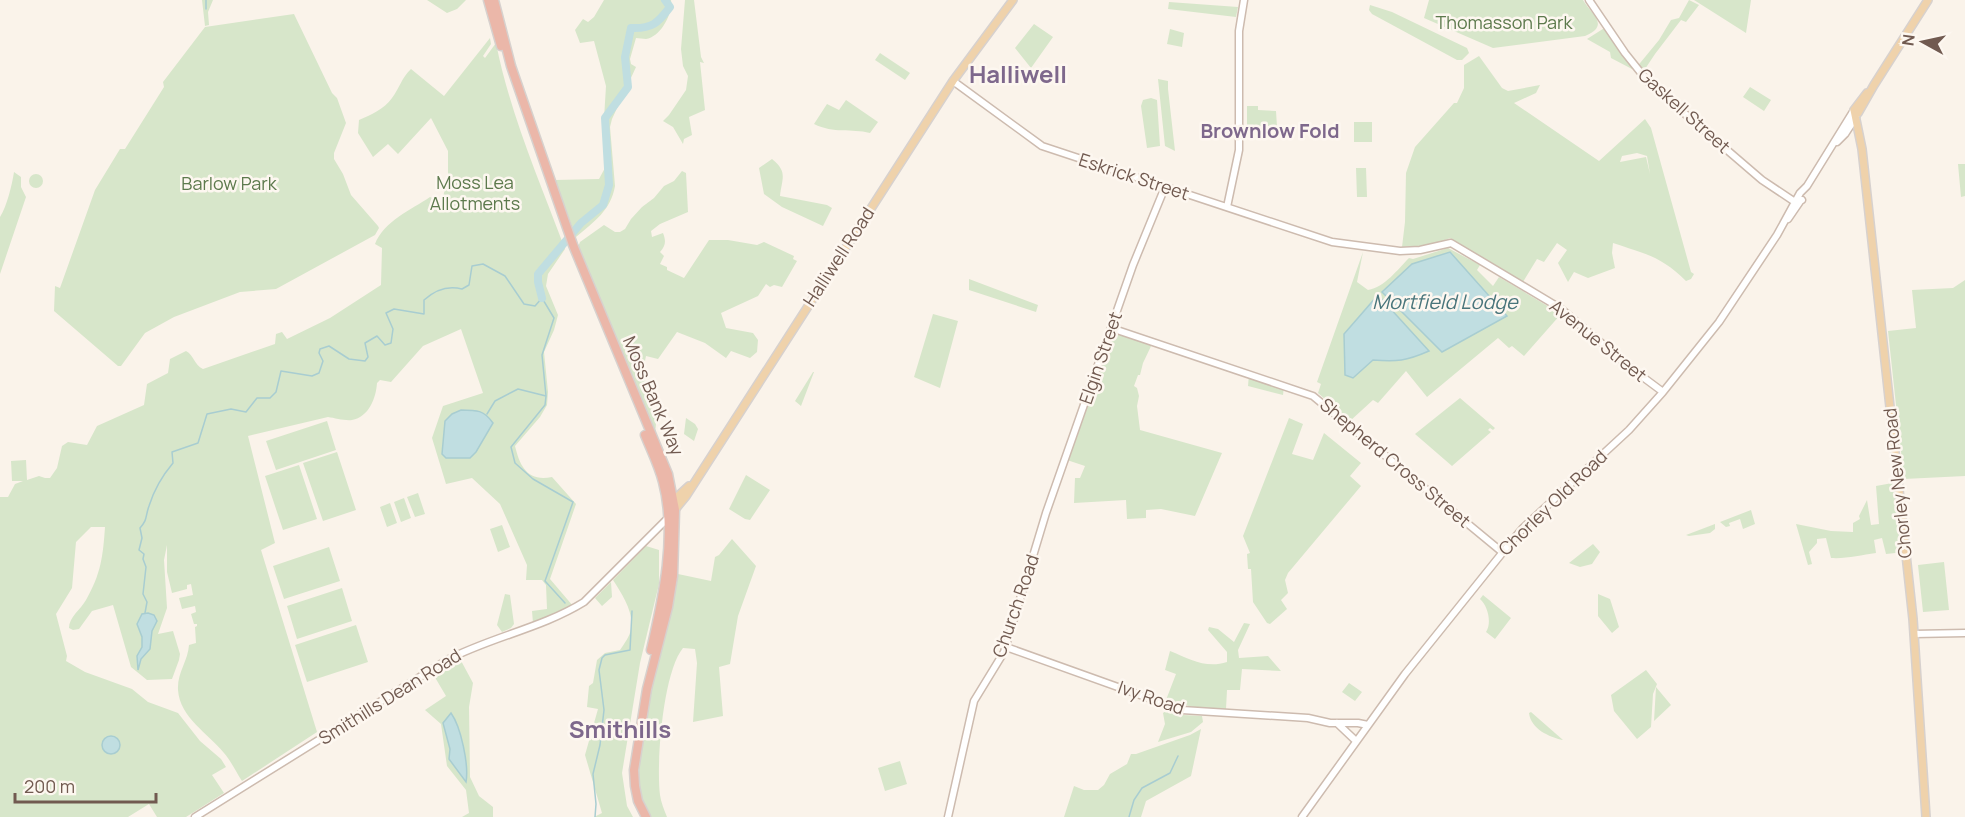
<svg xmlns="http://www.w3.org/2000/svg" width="1965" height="817" font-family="Manrope,sans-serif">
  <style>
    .green { fill: #d7e6ca; fill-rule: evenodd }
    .water { fill: #c0dee1; stroke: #a8cdd1; stroke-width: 1.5 }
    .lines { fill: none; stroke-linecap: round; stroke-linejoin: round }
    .stream { stroke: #a8cdd1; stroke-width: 1.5 }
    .river { stroke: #c0dee1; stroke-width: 8 }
    .secondary-casing { stroke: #cdbbaf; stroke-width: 9 }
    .primary-casing { stroke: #d7d1ce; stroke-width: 10 }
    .highway-casing { stroke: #d7d1ce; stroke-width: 11 }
    .secondary { stroke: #fff; stroke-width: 6 }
    .primary { stroke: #efd2ab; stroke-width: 7 }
    .highway { stroke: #ebb7a9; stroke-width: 8 }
    .labels { text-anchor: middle; stroke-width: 5; stroke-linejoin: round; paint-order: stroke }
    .park-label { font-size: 18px; fill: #5d7a4d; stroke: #fdf7f0 }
    .street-label { font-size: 18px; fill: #715a50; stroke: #fdf7f0 }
    .neighbourhood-label { font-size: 20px; font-weight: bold; fill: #7e688c; stroke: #fdf7f0 }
    .water-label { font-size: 20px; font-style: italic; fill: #49757b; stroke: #fdf7f0 }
    .district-label { font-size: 24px; font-weight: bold; fill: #7e688c; stroke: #fdf7f0 }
  </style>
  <rect width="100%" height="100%" fill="#faf3ea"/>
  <path class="green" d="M202 0H213L208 12 209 25 205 26Z
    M427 0H466L457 9 447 13Z
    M604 0H671C673 13 661 37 646 39 643 39 639 38 636 38L630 59 631 64 636 67 612 119 610 127 615 186C611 210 594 222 576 237L555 180 599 179 606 166 603 135 606 86 594 41 580 43 575 30 583 19 588 22 594 17Z
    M685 0H694L701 57 704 63 700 62 705 110 689 117 692 135 684 139 683 144 673 127 663 121 669 115 686 90 688 76 683 66 681 49Z
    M1429 0H1583C1591 14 1611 25 1585 36L1493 48 1424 18Z
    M1689 0 1699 5 1686 22 1681 20 1655 54 1641 75 1636 68 1659 40 1671 20 1679 18Z
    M1694 0H1751L1746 33Z
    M1169 2 1238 7 1236 17 1168 9Z
    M1370 5 1392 12 1467 48 1469 53 1462 60H1457L1372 14 1369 10Z
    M294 14 332 93 337 98 346 123 334 153V159L343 174 351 195 378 226 379 228 375 235 276 289 240 292 174 317 145 333 121 366H118L54 311 55 286 60 288 95 190 120 149H125L164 87 163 82 205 27Z
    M1034 24 1053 37 1031 68 1015 48Z
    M1606 27 1635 66 1632 69 1611 58 1610 52 1587 39Z
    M1170 29 1184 33 1182 47 1167 44Z
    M490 38 491 44 483 56 485 58 496 43C510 114 540 182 565 249L548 274 546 286 558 315 554 330 544 352 548 392 547 405 540 417 515 446C520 467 528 482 552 477L576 504 550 579 573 606 533 623 532 611 547 609 546 585 542 580H526L527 565 500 504 472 478 446 484 432 438 443 406 483 393 461 329 423 346 391 382 380 380 377 383C376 398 369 417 352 420 345 421 335 418 328 417L248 436 275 543 261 550 317 732 242 781C236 772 231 761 224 753 208 733 180 718 178 690 177 673 188 661 189 645L196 643 195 627 197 626V624H194L191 614 196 612 195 606 182 609 179 598 193 595 191 584 187 585V589L172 593 167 572V545L164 560 167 608 158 634 173 631 180 654 179 660 172 679 147 680 131 667 113 605 92 611 79 629 73 630 69 628C69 617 81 609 86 600 101 574 103 556 105 527H91L76 542 72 588 56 614 67 656 66 661 85 672 132 689 148 702 178 713 200 741 221 759 226 767 212 775 224 793 186 817H157L149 804 128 817H0V497H8L15 484 23 481H12L11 461 26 460 27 480 39 476 45 478H50L57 468 62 446 68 442 87 445 97 426 144 405 147 384 168 373 170 359 186 351C194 355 194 365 203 369L275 344 276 334 282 332 287 339 330 318 381 285 382 248 375 244C384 221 411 210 430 197L442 202 448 175V151L431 118 398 154 388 144 373 157 358 133 359 120C371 115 384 109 392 98 399 89 402 77 411 69L444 96Z
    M880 53 910 73 905 80 875 60Z
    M1479 56 1502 88 1508 91 1540 85 1536 93 1514 103 1599 161 1645 119 1651 128 1691 272 1694 274 1691 279 1686 281C1661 256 1645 254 1613 243L1612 253 1615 268 1588 278 1574 272 1568 282 1558 263 1567 250 1557 243 1544 262 1537 259 1523 282 1450 238 1433 245 1402 247 1405 222 1406 173 1415 147 1454 103H1457L1464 88V65ZM1637 153 1647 156 1650 174 1646 157 1620 162 1622 156Z
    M1158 79 1168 81V89L1175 151 1165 146Z
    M1750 87 1771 100 1764 111 1743 97Z
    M1151 98 1157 100 1160 146 1147 148 1141 106 1143 100Z
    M846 100 878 122 870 133C851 128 834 134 814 124L827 104 839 110Z
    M1247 106H1258V110L1276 111 1277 127H1247Z
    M1354 122H1372V142H1354Z
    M772 159C788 172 782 178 780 196L827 205 832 208 823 226 782 207 764 194 759 168Z
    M1958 164H1965V196L1961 197Z
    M1356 168H1366L1367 197H1357Z
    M682 171 686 173 688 212 660 224 651 231 652 237 663 233C666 241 666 245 660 252L664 256 660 264 667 267V270L684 278 709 240H728L757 245 764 242 794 256 793 259 797 261 782 287 774 285 770 287 766 284 758 296 721 313 726 328 753 333 758 340 757 352 750 358 731 351 726 358 705 343 677 332 658 359 646 356C643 368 644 388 648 400 654 418 658 412 655 433L578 247 580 242 604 225 615 232H620L625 229 631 219 642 207 654 198 664 186 674 181Z
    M14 172 21 177V187L26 197 0 274V217C7 206 12 185 14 172Z
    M29 181a7 7 0 1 1 14 0a7 7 0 1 1-14 0Z
    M1448 248 1480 265 1477 270 1493 286 1499 277 1561 314 1524 356 1512 346 1509 348 1498 338 1427 397 1406 371 1378 403 1373 400 1350 421 1318 393 1321 384 1317 382 1363 252 1357 282 1368 290C1385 287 1397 270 1409 258L1413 259Z
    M969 279 1038 305 1036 312 969 290Z
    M1965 280V476L1904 479 1888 331 1916 328 1912 290 1953 288Z
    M933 314 958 321 940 388 914 377Z
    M1111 328 1153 342 1143 363 1140 375H1138L1134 386 1137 388 1139 396 1137 406 1140 430 1222 453 1195 516 1161 509 1146 510V518L1127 519 1126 500 1074 503 1075 478H1080L1085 466 1067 460Z
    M813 372H814L801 406 795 401Z
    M1249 374 1284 386 1283 395 1248 386Z
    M1460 398 1495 428 1493 430 1490 428 1488 430 1491 432 1452 466 1415 434Z
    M686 418 695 424 698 429 694 441 684 434Z
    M1289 418 1303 424 1292 454 1313 460 1324 433 1361 463 1350 476 1361 486 1288 573 1285 580 1288 593 1281 600 1287 609 1270 624 1267 623 1253 602 1251 569H1248L1247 554 1250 553 1243 536Z
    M327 421 336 450 276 470 266 441Z
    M337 452 356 510 323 521 303 463Z
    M299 465 317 519 283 530 265 476Z
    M746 475 770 490 750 520 745 519 729 509Z
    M1898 482 1905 552 1886 554 1882 538 1874 540 1876 553C1861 555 1846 559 1831 558L1826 538 1817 539V543L1809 552 1812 564 1808 565 1796 524 1831 531 1853 532V523L1860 519 1859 516 1867 500 1871 525 1879 524 1876 486Z
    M418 493 425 514 415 517 407 497Z
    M404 498 411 518 401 522 394 502Z
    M390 503 397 523 387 527 380 507Z
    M1751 510 1755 524 1743 529 1740 519 1729 523 1730 526 1726 527 1720 522Z
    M1715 524V529L1710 533 1689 536 1686 535Z
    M502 525 510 547 498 552 490 529Z
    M732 539 756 566 738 616 730 664 719 667 723 716 693 722 697 663 695 649 683 648C663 672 656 763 660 795 661 802 664 810 667 817H649L641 799 638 771 651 683 669 621 678 574 711 581 715 557 719 555Z
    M1593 544 1600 552 1592 564 1580 567 1569 563Z
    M646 546 659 550V584L640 663 622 773 627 806 633 817H594L602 813 585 755 598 709 587 707 589 686 593 683 597 660 605 653 620 650C624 644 630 636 631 629 634 612 622 594 613 580Z
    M329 547 340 581 284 599 273 566Z
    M1944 562 1949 610 1923 612 1918 565Z
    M611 582 612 597 602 606 595 598Z
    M342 588 352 621 297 639 287 606Z
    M505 594 510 595 514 624 511 628 502 632 497 625Z
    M1598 594 1610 599 1619 627 1612 633 1598 616Z
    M1483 595 1511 618 1495 639 1486 632C1492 623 1488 606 1480 599Z
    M1244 623 1250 624 1238 650 1239 658 1268 656 1281 671 1242 669 1240 690H1227L1226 709 1193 707 1166 700 1176 674 1165 670 1170 651C1190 659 1206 669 1227 662V652L1208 630 1209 627 1218 629 1234 642Z
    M356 625 368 662 307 682 295 645Z
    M459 657 473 683 469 707 470 777 479 796 493 807V817H462L469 813 466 790 447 766 441 724 425 710 446 696 433 674ZM450 749 466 756V781L449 759Z
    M1646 670 1657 684 1653 694 1651 727 1637 739 1614 711 1611 695Z
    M1349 683 1362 692 1355 701 1342 692Z
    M1656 687 1671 705 1654 721Z
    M1167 710 1183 715 1202 716 1203 722 1191 732 1158 742 1165 724 1163 713Z
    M1531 712 1563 740C1549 737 1531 729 1529 713Z
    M1201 729 1191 776 1146 801 1141 817H1064L1074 786 1084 790H1098L1104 785 1110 774 1127 764 1131 754H1136L1190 735Z
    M900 761 907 784 885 791 878 768Z"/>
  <path class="water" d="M1450 252 1507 316 1442 352 1382 292 1412 264Z
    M1378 295 1429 351C1406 361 1397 362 1373 360L1353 378 1345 375 1344 334Z
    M461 410C477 410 484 410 493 423L476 452 470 458H446L442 454 445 421 452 414Z
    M148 613 154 615 157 621 152 631 150 649 141 659 138 670 137 656 142 647V637L137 624 142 614Z
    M451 713C461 727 469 765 466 782L449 759 450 749 443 723Z
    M102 745a9 9 0 1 1 18 0a9 9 0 1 1-18 0Z"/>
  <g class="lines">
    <path class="stream" d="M206 0V9
      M487 414 495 401 518 389 546 396
      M145 613 147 602 143 594 146 567 143 559 144 554 139 550 142 538 140 528C148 519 145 517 149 506 154 490 162 476 173 463L172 452 198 443 207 414 231 409 246 412 257 398H270L276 392 281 371 312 376 319 373 323 361 319 353 320 349 329 346 349 359 365 361 368 357 365 343 377 336 385 345 391 343 393 329 386 313 394 309 424 314V300C435 290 447 285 462 289L469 285 472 266 483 264 505 276 524 304 535 306 542 298 554 318 542 355 546 396 545 405 511 447 515 463 533 479 573 502 545 581 565 603
      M595 817 596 804 593 774 600 745 604 710 599 670 602 658 605 655 630 650 632 611
      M1129 817 1134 800 1142 788 1170 773 1178 756"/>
    <path class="river" d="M542 298 538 282V274L581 223 603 205 609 185 605 118 628 87 625 57 631 28C652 29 658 23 670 7L665 0"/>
    <defs>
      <path id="secondary" d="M1589 0 1625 53 1649 83 1762 180 1795 202 1802 200
        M953 81 1042 146 1332 242 1400 251 1420 250 1451 243 1560 308 1632 369 1663 392
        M1837 142 1845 134 1856 117
        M1227 207 1239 150V31L1244 0
        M1788 219 1801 200
        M1111 328 1313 396 1502 552
        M1914 634 1965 633
        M1006 647 1182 710 1308 718 1330 723H1358L1368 725
        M1337 723 1356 741
        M195 817 447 660C491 637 542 628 584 602L669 517
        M948 817 974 701 1004 652 1046 513 1133 265 1165 187
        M1302 817 1405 674 1511 542 1523 528 1629 430 1663 392 1719 322 1777 235 1800 193 1807 186 1854 110"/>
      <path id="primary" d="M1854 110 1862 149 1913 619 1926 817
        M1854 110 1867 93
        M1858 113 1874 85 1928 0
        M673 504 677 497 689 486
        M673 512 686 496 953 81 1013 0"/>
      <path id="highway" d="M488 0 501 46
        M494 0 511 66 573 245 668 474 675 510 673 576 668 607 647 689 634 770 635 786 638 801 646 817
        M645 435C651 450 659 466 663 482 677 535 663 598 651 650"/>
    </defs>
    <use href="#secondary" class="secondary-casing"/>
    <use href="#primary" class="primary-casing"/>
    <use href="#highway" class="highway-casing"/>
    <use href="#secondary" class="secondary"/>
    <use href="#primary" class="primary"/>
    <use href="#highway" class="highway"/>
  </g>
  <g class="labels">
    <g class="park-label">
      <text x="1504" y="29">Thomasson Park</text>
      <text x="475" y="189">Moss Lea<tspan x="475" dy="21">Allotments</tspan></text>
      <text x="229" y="190">Barlow Park</text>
    </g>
    <g class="street-label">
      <text transform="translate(1684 111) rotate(42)" y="6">Gaskell Street</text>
      <text transform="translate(1134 177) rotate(18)" y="6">Eskrick Street</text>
      <text transform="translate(839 257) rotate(-57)" y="6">Halliwell Road</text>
      <text transform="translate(1598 341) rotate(39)" y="6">Avenue Street</text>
      <text transform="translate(1101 358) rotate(-71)" y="6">Elgin Street</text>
      <text transform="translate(653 396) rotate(67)" y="6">Moss Bank Way</text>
      <text transform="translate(1395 463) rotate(40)" y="6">Shepherd Cross Street</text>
      <text transform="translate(1898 483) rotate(-96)" y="6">Chorley New Road</text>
      <text transform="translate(1553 503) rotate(-44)" y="6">Chorley Old Road</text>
      <text transform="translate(1016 606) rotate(-71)" y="6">Church Road</text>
      <text transform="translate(390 697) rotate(-32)" y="6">Smithills Dean Road</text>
      <text transform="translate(1151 698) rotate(19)" y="6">Ivy Road</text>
    </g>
    <g class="neighbourhood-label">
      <text x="1270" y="138">Brownlow Fold</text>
    </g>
    <g class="water-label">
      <text x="1445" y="309">Mortfield Lodge</text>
    </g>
    <g class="district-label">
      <text x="1018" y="83">Halliwell</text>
      <text x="620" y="738">Smithills</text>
    </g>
  </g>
  <g transform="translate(1923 42) rotate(278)" stroke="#fdf7f0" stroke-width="4.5" paint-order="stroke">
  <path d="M0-4.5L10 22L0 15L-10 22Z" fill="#715a50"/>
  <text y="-9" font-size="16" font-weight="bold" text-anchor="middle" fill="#715a50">N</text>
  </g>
  <path d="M15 793v9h141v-9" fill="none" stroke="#715a50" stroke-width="3"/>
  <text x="24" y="793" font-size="18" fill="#715a50" stroke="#fdf7f0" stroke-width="4.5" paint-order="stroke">200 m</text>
</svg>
